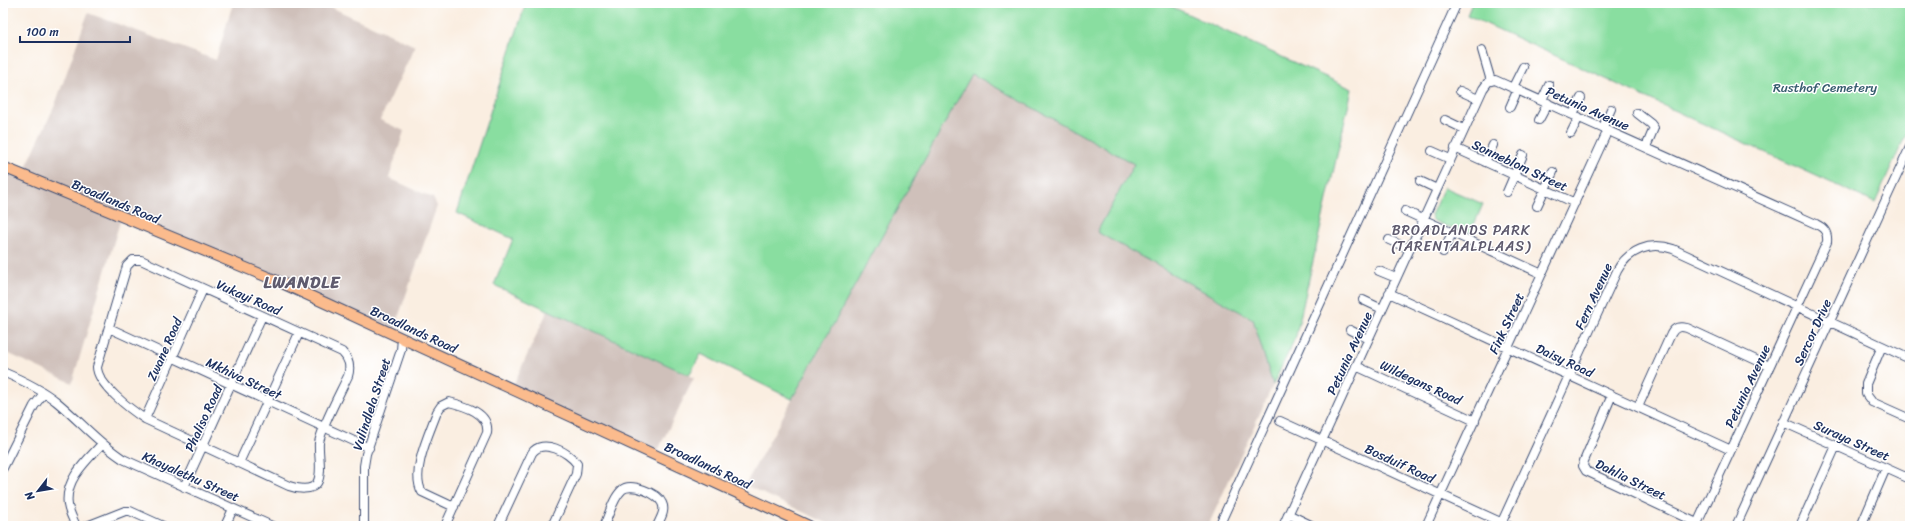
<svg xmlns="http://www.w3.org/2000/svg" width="1913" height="529" font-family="Sriracha,sans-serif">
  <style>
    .industrial { fill: #cfc0ba }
    .green { fill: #89dea0; stroke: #52867f }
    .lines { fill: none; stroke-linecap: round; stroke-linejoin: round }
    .minor-casing { stroke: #3c4c72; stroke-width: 10 }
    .major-casing { stroke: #3c4c72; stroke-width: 12 }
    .minor { stroke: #fff; stroke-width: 8 }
    .major { stroke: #fbbb8d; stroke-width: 10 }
    .labels { text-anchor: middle; stroke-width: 3; stroke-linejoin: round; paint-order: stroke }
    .park-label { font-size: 13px; fill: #365b6e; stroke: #fff }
    .street-label { font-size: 13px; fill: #1b2f5e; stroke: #fff }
    .neighbourhood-label { font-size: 14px; letter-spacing: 1px; fill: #5f5b6e; stroke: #fff }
    .district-label { font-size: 17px; font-weight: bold; letter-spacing: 1px; fill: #5f5b6e; stroke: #fff }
  </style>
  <rect width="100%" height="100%" fill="#fff"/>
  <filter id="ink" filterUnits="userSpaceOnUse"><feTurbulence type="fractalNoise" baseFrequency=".025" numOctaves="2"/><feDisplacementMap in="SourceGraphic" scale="8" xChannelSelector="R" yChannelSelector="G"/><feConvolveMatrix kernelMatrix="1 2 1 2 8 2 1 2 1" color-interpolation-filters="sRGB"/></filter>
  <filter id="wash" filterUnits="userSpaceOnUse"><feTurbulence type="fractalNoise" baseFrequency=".012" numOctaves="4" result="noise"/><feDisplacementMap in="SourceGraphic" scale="16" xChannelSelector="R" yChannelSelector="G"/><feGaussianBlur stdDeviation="0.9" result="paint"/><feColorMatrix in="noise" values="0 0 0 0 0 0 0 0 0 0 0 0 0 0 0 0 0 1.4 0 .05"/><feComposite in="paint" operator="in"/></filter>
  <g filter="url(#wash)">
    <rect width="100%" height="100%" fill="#faeee1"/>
    <path class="industrial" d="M233 3H322L415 46 380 120 404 131 389 178 433 198 437 206 392 335 121 218 72 383 3 351V168L22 176 55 105 88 13 216 60Z
      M972 74 1135 164 1097 232 1253 319 1273 385 1208 526H833L745 485Z
      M548 310 694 378 655 456 511 390Z"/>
    <path class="green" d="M526 3H1164L1352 89 1296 336 1273 385 1253 319 1097 232 1134 164 972 74 792 399 701 354 689 375 494 285 513 239 457 213Z
      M1472 3H1910V126L1875 203 1467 15Z
      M1444 187 1483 204 1469 236 1432 220 1431 215Z"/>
  </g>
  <g filter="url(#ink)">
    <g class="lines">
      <defs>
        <path id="minor" d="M1482 50 1491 81
          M1513 87 1523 67
          M1460 91 1478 99
          M1542 100 1549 85
          M1510 107 1518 89
          M1637 113 1651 124 1654 128 1646 147
          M1573 114 1581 98
          M1445 120 1464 129
          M1539 120 1548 103
          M1603 127 1611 109
          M1571 133 1579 117
          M1455 148 1575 203
          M1432 151 1450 159
          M1485 162 1493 145
          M1420 181 1437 189
          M1507 192 1523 155
          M1537 206 1553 172
          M1405 211 1542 274
          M1389 240 1410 249
          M1443 252 1452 233
          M133 260H141L342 352C349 359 351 366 348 376 341 391 321 428 319 443 318 454 323 473 317 483 312 491 297 489 289 486L145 419C131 410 97 384 97 367L127 266Z
          M1379 271 1396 278
          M1389 293 1731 450
          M1363 300 1382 309
          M109 328 369 448
          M1350 330 1368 339
          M1882 346 1866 384V394L1872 402 1910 419
          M1356 366 1475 421
          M3 372C22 380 41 389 57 402 80 421 98 443 123 459L272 526
          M1612 395 1584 461 1583 466 1586 471 1697 523
          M1638 407 1671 334C1675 327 1679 326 1687 328L1769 366
          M145 419 203 289
          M1280 421 1509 526
          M1783 422 1910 479
          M239 463 299 333
          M3 468 34 406 44 393
          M184 487 262 316
          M1288 514 1313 526
          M76 526C73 519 69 512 68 505 64 480 87 460 102 444
          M87 526 125 511H130L163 526
          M225 526 233 509
          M364 526V466L366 454 401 350 402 338
          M445 526 487 433C490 413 465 406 449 402L441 406 437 412C430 432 410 472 422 492L454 507
          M498 526 532 453C542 438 569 452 577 464L576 474 552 526
          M604 526C609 515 613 498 622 490 630 482 658 493 662 503 666 511 660 519 657 526
          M1219 526 1457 3
          M1283 526 1483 89 1488 82 1495 80 1816 224C1824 228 1828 232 1827 242L1696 526
          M1426 526 1608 130
          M1500 526 1617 271C1628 250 1650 241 1673 249L1910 359
          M1736 526 1910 147
          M1800 526 1836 446
          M1861 526 1886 468"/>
        <path id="major" d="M3 167 282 283 809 526"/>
      </defs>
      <use href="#minor" class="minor-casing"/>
      <use href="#major" class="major-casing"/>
      <use href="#minor" class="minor"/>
      <use href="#major" class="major"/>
    </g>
  </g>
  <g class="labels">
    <g class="park-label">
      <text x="1825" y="92">Rusthof Cemetery</text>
    </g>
    <g class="street-label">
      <text transform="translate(1588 108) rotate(24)" y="5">Petunia Avenue</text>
      <text transform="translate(1520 165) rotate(25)" y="5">Sonneblom Street</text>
      <text transform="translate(116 201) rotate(23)" y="5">Broadlands Road</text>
      <text transform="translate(1593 296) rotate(-65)" y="5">Fern Avenue</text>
      <text transform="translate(249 297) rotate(24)" y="5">Vukayi Road</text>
      <text transform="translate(1506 323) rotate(-65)" y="5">Fink Street</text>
      <text transform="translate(414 329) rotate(25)" y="5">Broadlands Road</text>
      <text transform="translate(1812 332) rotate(-65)" y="5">Sercor Drive</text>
      <text transform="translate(164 349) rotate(-66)" y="5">Zwane Road</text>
      <text transform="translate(1349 353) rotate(-65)" y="5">Petunia Avenue</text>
      <text transform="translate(1565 360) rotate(25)" y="5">Daisy Road</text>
      <text transform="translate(244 378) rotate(25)" y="5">Mkhiva Street</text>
      <text transform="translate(1421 382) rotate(25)" y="5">Wildegans Road</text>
      <text transform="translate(1747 386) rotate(-65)" y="5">Petunia Avenue</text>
      <text transform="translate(371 404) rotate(-72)" y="5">Vulindlela Street</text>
      <text transform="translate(203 418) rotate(-65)" y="5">Phaliso Road</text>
      <text transform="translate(1852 440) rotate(24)" y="5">Suraya Street</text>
      <text transform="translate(1400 463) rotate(25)" y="5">Bosduif Road</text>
      <text transform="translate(708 465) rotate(25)" y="5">Broadlands Road</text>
      <text transform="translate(191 476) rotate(24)" y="5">Khayalethu Street</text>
      <text transform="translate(1631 479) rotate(26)" y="5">Dahlia Street</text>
    </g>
    <g class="neighbourhood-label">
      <text x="1461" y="235">BROADLANDS PARK<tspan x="1461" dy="16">(TARENTAALPLAAS)</tspan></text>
    </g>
    <g class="district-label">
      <text x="302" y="288">LWANDLE</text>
    </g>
  </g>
  <rect width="1913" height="529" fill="none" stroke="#fff" stroke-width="16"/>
  <g transform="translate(38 491) rotate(239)" stroke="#ffffff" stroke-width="3" paint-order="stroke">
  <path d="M0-3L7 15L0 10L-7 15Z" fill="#1b2f5e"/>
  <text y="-6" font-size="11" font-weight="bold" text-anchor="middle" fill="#1b2f5e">N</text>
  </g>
  <path d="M20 36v6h110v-6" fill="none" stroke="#1b2f5e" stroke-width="2"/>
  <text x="26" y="36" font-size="12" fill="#1b2f5e" stroke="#ffffff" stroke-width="3" paint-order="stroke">100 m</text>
</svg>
